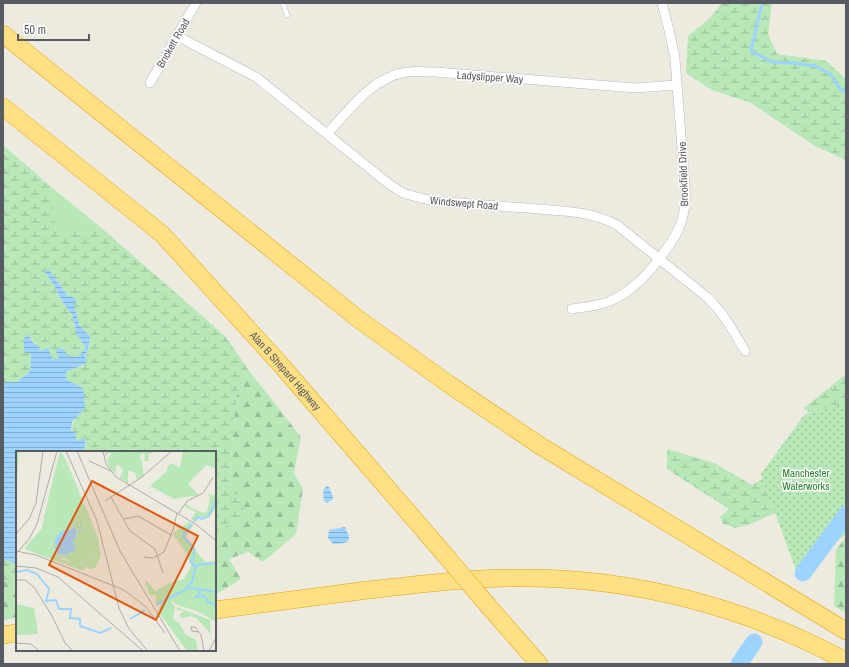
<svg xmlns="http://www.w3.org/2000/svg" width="849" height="667" font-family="'Archivo Narrow',sans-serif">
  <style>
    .green { fill: #b8e8b8 }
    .forest { fill: url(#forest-firs) }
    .wetland { fill: url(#wetland-marsh) }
    .park { fill: url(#park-dots) }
    .water { fill: url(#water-rules) }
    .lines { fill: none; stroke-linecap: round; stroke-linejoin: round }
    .stream { stroke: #9dd4ff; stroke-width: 3 }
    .river { stroke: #9dd4ff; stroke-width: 17 }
    .lane-casing { stroke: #b7bac0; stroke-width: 5.5 }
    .street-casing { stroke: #b7bac0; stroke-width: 10 }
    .highway-casing { stroke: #eca300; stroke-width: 18 }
    .lane { stroke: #fff; stroke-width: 4.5 }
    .street { stroke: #fff; stroke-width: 9 }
    .highway { stroke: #ffe084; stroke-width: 17 }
    .highway-bridge-casing { stroke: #eca300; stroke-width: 18; stroke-linecap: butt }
    .highway-bridge { stroke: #ffe084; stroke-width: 17 }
    .labels { text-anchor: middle; stroke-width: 3; stroke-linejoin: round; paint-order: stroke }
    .street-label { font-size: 11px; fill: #585c62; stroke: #fff }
    .park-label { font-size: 11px; fill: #2c8630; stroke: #fff }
    .inset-river { fill: none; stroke: #9dd4ff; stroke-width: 2 }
    .inset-road { fill: none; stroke: #adada9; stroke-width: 1 }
    .view { fill: #e15910; fill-opacity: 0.15; stroke: #e15910; stroke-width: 2 }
    .inset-edge { fill: none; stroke: #585c62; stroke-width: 2 }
  </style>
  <defs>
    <pattern id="forest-firs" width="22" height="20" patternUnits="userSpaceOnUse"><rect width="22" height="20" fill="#b8e8b8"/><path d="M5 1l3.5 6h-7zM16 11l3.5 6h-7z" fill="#98bf99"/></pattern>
    <pattern id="wetland-marsh" width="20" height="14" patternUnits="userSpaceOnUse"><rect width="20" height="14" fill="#b8e8b8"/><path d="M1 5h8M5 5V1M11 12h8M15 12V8" fill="none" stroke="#98bf99"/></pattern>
    <pattern id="park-dots" width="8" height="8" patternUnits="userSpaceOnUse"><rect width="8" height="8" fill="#b8e8b8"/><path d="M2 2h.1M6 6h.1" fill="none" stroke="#98bf99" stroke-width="1.8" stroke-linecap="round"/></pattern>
    <pattern id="water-rules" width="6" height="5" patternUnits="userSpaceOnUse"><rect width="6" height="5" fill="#9dd4ff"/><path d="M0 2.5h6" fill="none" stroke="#83afd2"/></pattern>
  </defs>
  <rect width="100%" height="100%" fill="#edeadf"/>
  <path class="green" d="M3 145 50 186 105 231H56L50 186 3 152Z"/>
  <path class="forest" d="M250 372 301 437 294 473 303 489 296 534 263 562 248 552 229 559 241 579 218 593 215 594V540L224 527 238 521 228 490 237 391Z
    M846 537V613L834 606 836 550Z
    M3 582H17V618L3 620Z"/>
  <path class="wetland" d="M722 3H772L768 34 777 54 826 61 846 79V160L815 146 751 103 712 90 686 73 688 36 711 17Z
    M3 152 50 186 56 231H105L225 336 250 372 237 391 228 489 247 500 238 521 224 527 215 540V452H84L86 438 75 442C68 424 73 421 85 408L75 385 67 380 66 372 73 368 83 366 88 349 90 336 79 325 74 303 68 296 57 280 45 271 55 287 63 303 72 316 77 335 86 348 78 358 67 355 56 349 60 358 53 360 40 352 29 335 31 354 30 372 16 382H3Z
    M846 374V474L814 495 751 524 736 528 723 524 720 517 729 509 667 469V449L714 463 752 485 807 453 841 439 804 408Z
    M3 559 17 564V582H3Z"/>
  <path class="park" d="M846 402V534L797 573 761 474 804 415Z"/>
  <path class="water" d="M44 270 50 271 68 296 75 298 77 302 74 303 79 325 90 336 88 349 85 356 87 362C81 367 73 368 66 372L67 380 83 388 85 408 72 422 71 431 76 433V441L86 438 84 452H17V564L3 559V382H16L30 372 31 354 24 352V339L28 334 34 344 39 346 40 351 48 348 53 360 59 358 55 349H63L67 355 77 357 86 348 77 335 72 315 63 303 55 287Z
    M327 486 329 487 333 497 332 500 327 503 324 501 323 492 324 489Z
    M345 527C353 543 349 543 333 544L328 538 329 530Z"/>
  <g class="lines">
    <path class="stream" d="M762 3 751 51 772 62 794 63 815 66 830 74 841 90 846 92"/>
    <path class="river" d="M803 573 846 515
      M739 664 754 642"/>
    <defs>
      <path id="lane" d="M283 3 287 15"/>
      <path id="street" d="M177 36 256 77 389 184 403 193 417 197 433 201C464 203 496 206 527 208 558 211 589 210 617 225L708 298C724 314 734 332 745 351
        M150 83 196 3
        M327 134C349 110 372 77 407 72 416 71 425 72 435 72L635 88 677 85
        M572 309C584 307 596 306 608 302 617 298 626 293 634 286 649 274 675 241 681 223 685 211 686 199 685 186L675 59 670 34 662 3"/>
      <g id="highway">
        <path d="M3 34 357 318 447 383 539 445 846 631"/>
        <path id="s1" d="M3 107 162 234 281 365 446 556"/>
        <path d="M478 594 539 664"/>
        <path d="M215 610C263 604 312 597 360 591 413 585 466 578 519 578 632 577 746 607 846 661"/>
        <path d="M3 635 17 633"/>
      </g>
    </defs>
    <use href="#lane" class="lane-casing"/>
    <use href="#street" class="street-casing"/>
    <use href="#highway" class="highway-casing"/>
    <use href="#lane" class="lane"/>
    <use href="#street" class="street"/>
    <use href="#highway" class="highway"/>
    <defs>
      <path id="highway-bridge" d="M446 556 478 594"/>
    </defs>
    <use href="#highway-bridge" class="highway-bridge-casing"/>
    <use href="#highway-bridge" class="highway-bridge"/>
  </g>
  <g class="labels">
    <g class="street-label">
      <text transform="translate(173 43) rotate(-60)" y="4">Brickett Road</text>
      <text transform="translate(490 77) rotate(4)" y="4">Ladyslipper Way</text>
      <text transform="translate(683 174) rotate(-92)" y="4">Brookfield Drive</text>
      <text transform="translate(464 203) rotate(5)" y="4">Windswept Road</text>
      <text dy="4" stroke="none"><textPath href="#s1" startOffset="388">Alan B Shepard Highway</textPath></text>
    </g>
    <g class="park-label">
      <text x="806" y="477">Manchester<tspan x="806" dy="13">Waterworks</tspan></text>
    </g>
  </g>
  <g transform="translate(16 451)">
    <rect width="200" height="200" fill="#edeadf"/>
    <path d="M44 0 49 7 74 66 68 63 70 57 43 5Z" fill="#b8e8b8"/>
    <path d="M0 0H3L0 48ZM90 0H141L132 3 133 10H128L129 3H125L124 8 126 10 128 25 121 29 119 22 112 19V32L104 27 107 19 103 14 100 15V23L93 16 91 10 95 3 94 1 89 5ZM167 0H200V18L190 14 172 33 183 44 158 48 134 35 150 21 154 12 164 16ZM190 41 197 45 200 41V57L192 67H183L179 71 175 68 180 61 169 56 170 52 174 56 187 62 191 61 194 46ZM31 53 39 72 37 79 40 80 32 98 48 109 65 113 74 109 73 107 83 93 85 105 79 117 73 118 69 115V119H65L8 98 26 77ZM167 145 177 148 197 162 200 164V171L183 161 159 153 156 149ZM154 149 159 156 157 168 163 172 169 183 180 189 182 200H171L142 160 145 153ZM161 156 194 169 195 183 180 167 174 165 166 167 163 164 168 160 161 159Z" fill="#b8e8b8"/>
    <path d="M43 5 70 57 68 63 74 66 82 87 83 93 73 106 75 109 62 114 32 100 40 80 36 79 39 72 31 53ZM57 74 59 79 64 80 60 81 61 85 57 89 59 98 47 104 42 103 39 99 41 95 39 89 46 81 55 79ZM172 71 177 74 170 87 189 111 200 110V164L177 148 134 144 129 132 131 130 139 140 153 139 151 133 168 128 172 121 175 115 172 105 157 83ZM0 153 18 157 22 183 0 184Z" fill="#b8e8b8" fill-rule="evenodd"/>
    <path d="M200 112V162L176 146 139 153 141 139 150 134 165 137 176 134 181 114 186 117 190 113Z" fill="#b8e8b8"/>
    <path d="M64 68 65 78 63 81H60V87L57 89 60 99 50 104 42 103 38 96 41 95 38 92 41 85 48 79H55L58 74 59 79 64 80Z" fill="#9dd4ff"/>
    <path class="inset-river" d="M178 70 182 66 186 68 193 65 200 50M176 73 167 85 178 97V106L175 110 178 116M0 121 11 119 21 123 33 138 30 150 40 149 43 158H55L54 167 64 168V175L84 182 95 177M172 137 182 138 184 141 180 146 188 145 192 151 200 154M182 138 200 141M140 154 169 139 176 131 180 114 200 112M114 168 129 159"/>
    <path class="inset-road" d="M50 0 81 70 103 157 113 178 132 200M61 0 104 100 164 200M87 0 90 13 100 26 181 74 200 90M73 10 95 20M95 46 114 80 139 98 147 122M89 50 126 26 156 0M162 63 171 50 187 42 197 26M108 68 122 65 155 84M0 83 13 68 20 52 27 0M0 100 20 104 108 139 130 156 149 182M0 103 13 88 21 73 41 0M128 106 137 107 148 101 157 79 161 62M0 115 20 117 42 126 127 200M0 129H9L18 136 36 165 49 192 57 200M182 181 176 180 175 176H179L185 184 188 200M0 192 15 193 23 200M193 200 200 187"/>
    <path class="view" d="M76 30 182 85 140 169 33 114Z"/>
    <rect width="200" height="200" class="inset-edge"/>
  </g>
  <rect width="849" height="667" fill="none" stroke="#585c62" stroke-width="8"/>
  <path d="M18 34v6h71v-6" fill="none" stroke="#585c62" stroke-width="2"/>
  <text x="24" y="34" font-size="12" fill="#585c62" stroke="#ffffff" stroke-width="3" paint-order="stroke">50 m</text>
</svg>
